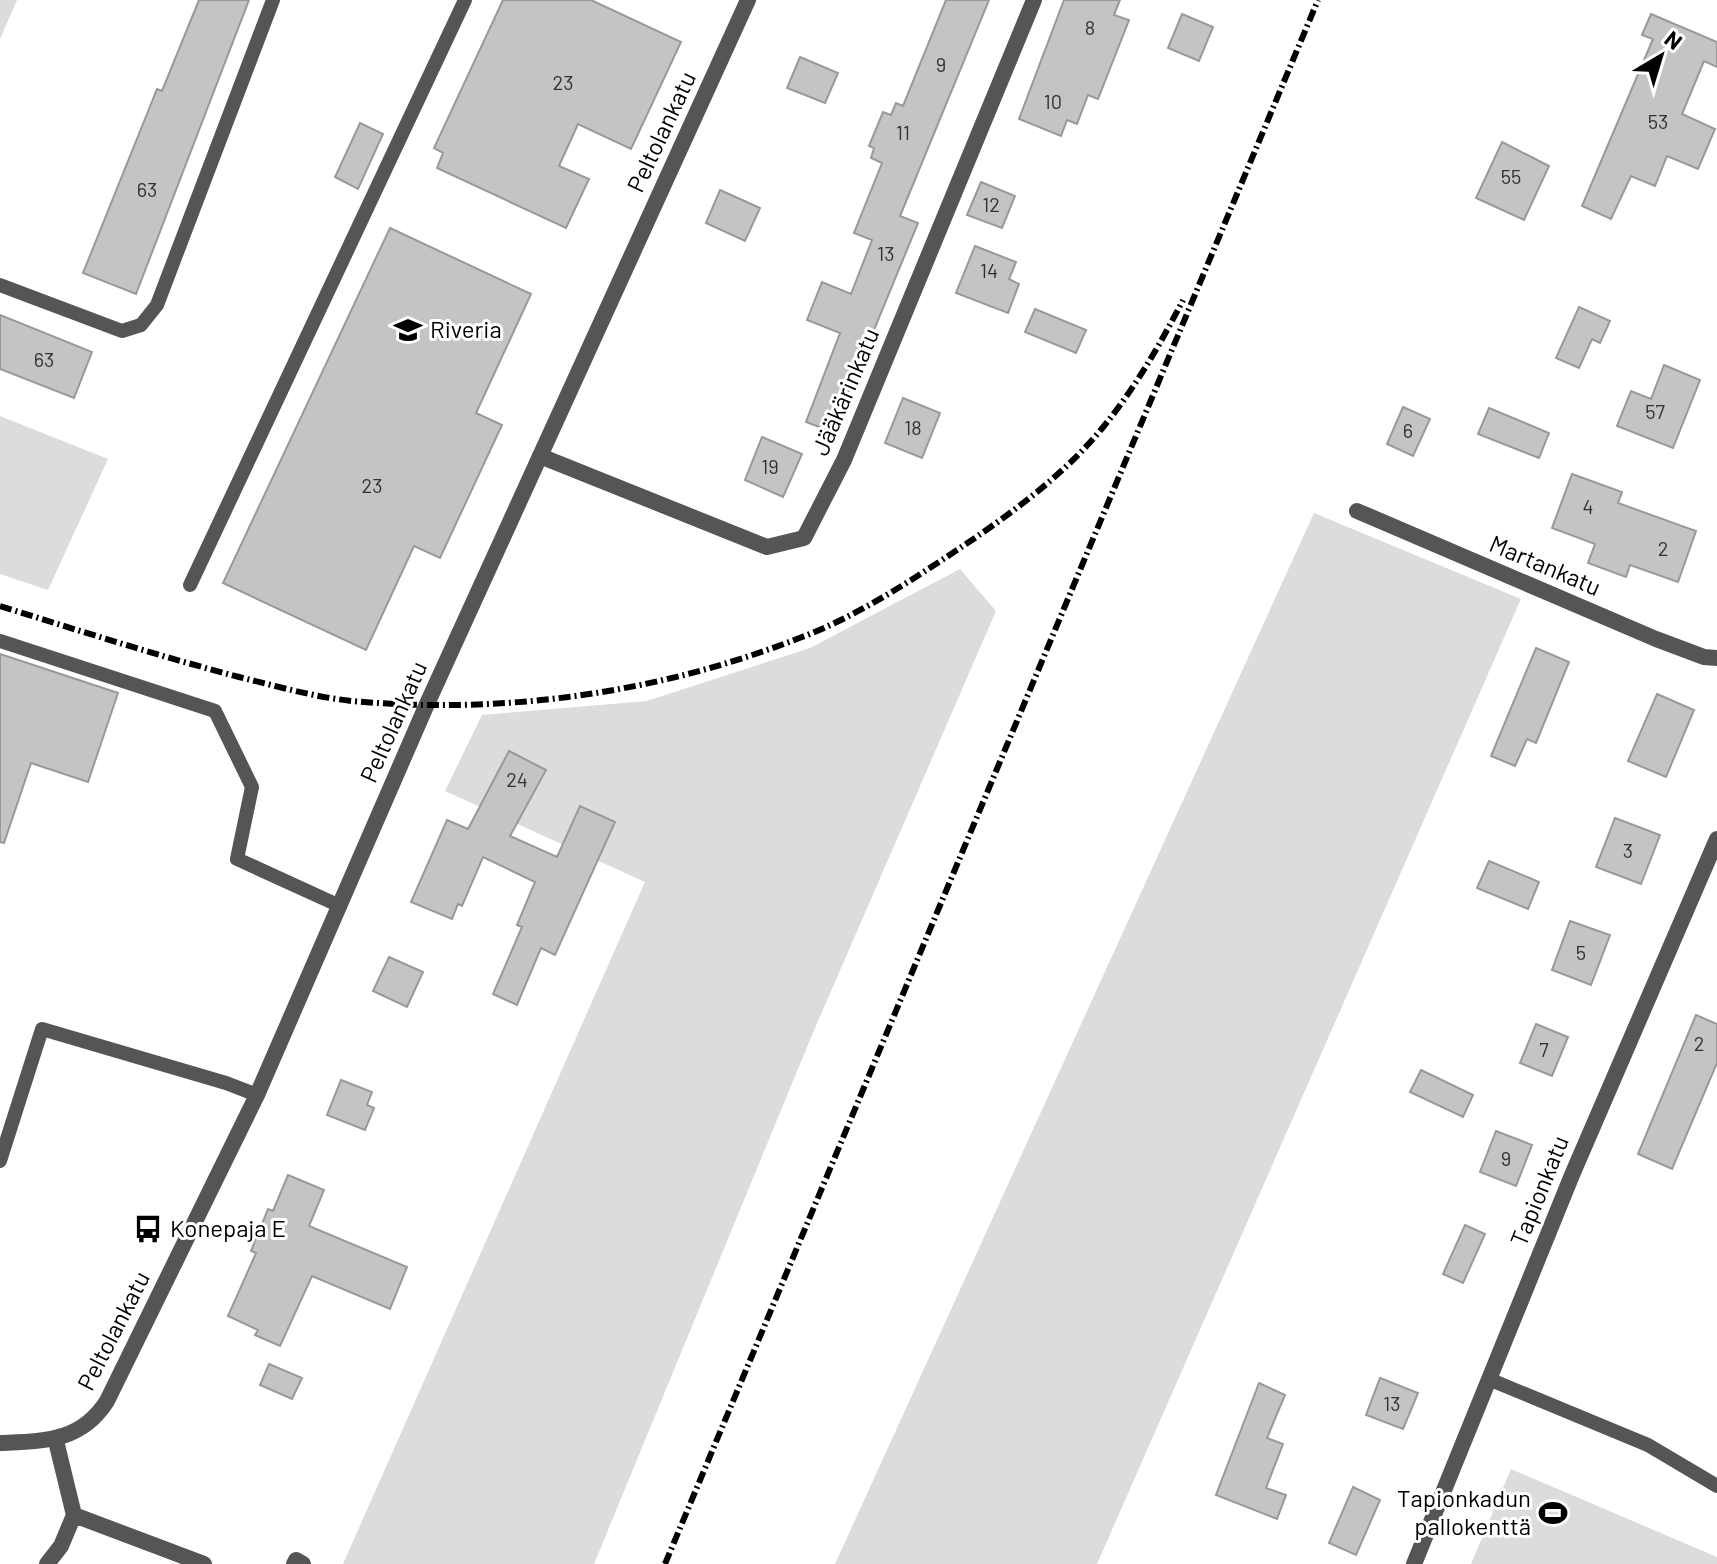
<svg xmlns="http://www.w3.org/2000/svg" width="1717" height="1564" font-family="Barlow,sans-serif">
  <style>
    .green { fill: #dcdcdc }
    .building { fill: #c4c4c4; stroke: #999; stroke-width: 2 }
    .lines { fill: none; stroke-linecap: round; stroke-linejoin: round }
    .service { stroke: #555; stroke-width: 14 }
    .minor { stroke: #555; stroke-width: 16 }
    .tertiary { stroke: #555; stroke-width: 16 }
    .rail { stroke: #000; stroke-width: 6; stroke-dasharray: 12 4 2 4; stroke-linecap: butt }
    .labels { text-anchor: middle; stroke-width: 6; stroke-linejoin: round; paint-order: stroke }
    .number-label { font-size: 20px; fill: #313131 }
    .street-label { font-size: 24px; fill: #000; stroke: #fff }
    .poi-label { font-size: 24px; fill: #000; stroke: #fff; text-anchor: start }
  </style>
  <rect width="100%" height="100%" fill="#fff"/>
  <path class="green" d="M0 0H17L0 39Z
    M0 416 108 459 48 590 0 574Z
    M1314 513 1521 599 1097 1564H835Z
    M960 569 996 611 812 1035 594 1564H343L645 882 445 791 482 715 647 701 810 648Z
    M1511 1469 1717 1557V1564H1471Z"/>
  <path class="building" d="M199 0H249L136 294 83 273 157 89 162 91Z
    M503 0H591L681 42 631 149 578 124 559 166 589 179 566 228 437 168 443 153 434 148Z
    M946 0H989L900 216 918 223 832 432 806 422 840 333 807 320 822 282 851 294 872 240 854 233 882 163 871 158 874 148 869 146 883 112 891 115 896 103 903 106Z
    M1064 0H1120L1114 15 1129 20 1098 99 1088 95 1077 124 1067 120 1061 136 1019 119Z
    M1182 14 1213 27 1199 61 1168 48Z
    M1651 14 1717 42V67L1704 61 1682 114 1715 129 1698 169 1667 156 1655 186 1631 176 1611 219 1582 206 1653 39 1642 35Z
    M800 57 838 73 825 103 787 88Z
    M360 123 383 134 358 189 335 177Z
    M1502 142 1549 166 1524 220 1476 198Z
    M981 182 1015 196 1002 228 967 215Z
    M720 190 760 208 745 241 706 223Z
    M390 228 531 294 476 413 502 425 440 558 414 546 366 650 223 583Z
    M975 246 1016 262 1009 279 1019 284 1008 313 956 293Z
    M1579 307 1610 321 1600 343 1592 339 1579 368 1556 358Z
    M1035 309 1086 330 1076 353 1025 332Z
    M0 315 92 352 74 398 0 369Z
    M1664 365 1700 380 1673 448 1617 426 1631 391 1651 399Z
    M903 398 940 413 922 458 885 443Z
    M1403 407 1430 419 1413 456 1387 444Z
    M1489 408 1549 433 1539 458 1478 434Z
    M762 437 802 454 783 497 745 480Z
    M1572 474 1622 492 1618 503 1696 531 1678 582 1630 565 1626 577 1588 563 1595 544 1552 528Z
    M1536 648 1569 662 1536 743 1527 739 1515 766 1491 756Z
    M0 654 118 693 88 782 31 763 4 843 0 842Z
    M1657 694 1694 710 1666 777 1628 761Z
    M509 751 546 770 510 836 557 857 580 806 615 822 555 955 541 948 517 1005 493 994 522 927 517 925 535 882 483 857 462 906 458 904 452 919 411 902 447 820 468 829Z
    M1615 818 1660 835 1641 884 1596 867Z
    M1489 861 1539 882 1528 909 1477 888Z
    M1570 921 1610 935 1591 985 1552 970Z
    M389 957 423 972 407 1007 373 991Z
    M1696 1015 1717 1024V1063L1672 1169 1638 1154Z
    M1536 1024 1568 1037 1552 1076 1520 1063Z
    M1421 1070 1473 1095 1463 1117 1410 1092Z
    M341 1080 372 1092 367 1105 374 1108 365 1130 327 1115Z
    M1496 1131 1532 1145 1516 1186 1480 1172Z
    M288 1175 324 1190 309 1226 407 1267 390 1309 312 1276 280 1346 255 1335 258 1330 228 1316 256 1253 251 1251 268 1209 273 1211Z
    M1465 1225 1485 1234 1463 1283 1443 1274Z
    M269 1364 302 1378 292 1399 260 1385Z
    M1380 1378 1418 1393 1403 1429 1366 1415Z
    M1259 1383 1285 1395 1267 1438 1283 1444 1266 1488 1286 1495 1277 1519 1216 1495Z
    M1353 1487 1380 1500 1356 1555 1329 1543Z"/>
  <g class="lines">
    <path class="service" d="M0 285 122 331 141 325 157 305 273 0
      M190 585 465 0
      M0 641 215 711 252 787 237 859 340 906
      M0 1161 42 1029 226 1083 257 1095
      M1491 1380 1648 1445 1717 1486"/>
    <path class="minor" d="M540 456 767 547 804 538 844 460 1034 0
      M1357 511 1656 639 1704 657 1717 658
      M56 1441 74 1515 204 1564
      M47 1564 61 1546 74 1515
      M294 1564 296 1560 303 1564"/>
    <path class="tertiary" d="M0 1443C44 1441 81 1442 107 1401L257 1095 427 704 748 0
      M1414 1564 1572 1175 1717 839"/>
    <path class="rail" d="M0 606C80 631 159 656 239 677 276 686 314 697 352 701 504 715 660 693 802 637 860 615 915 578 966 544 1015 511 1067 472 1104 426 1135 388 1161 343 1183 300
      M665 1564 1318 0"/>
  </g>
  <defs>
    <symbol id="school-bare" viewBox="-9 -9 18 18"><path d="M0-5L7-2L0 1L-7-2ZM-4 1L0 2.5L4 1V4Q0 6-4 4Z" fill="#000" stroke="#fff" stroke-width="2.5" paint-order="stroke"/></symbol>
    <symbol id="bus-bare" viewBox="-9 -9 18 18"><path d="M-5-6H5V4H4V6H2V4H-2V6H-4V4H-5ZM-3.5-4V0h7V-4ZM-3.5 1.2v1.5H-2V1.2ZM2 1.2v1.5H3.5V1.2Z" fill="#000" stroke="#fff" stroke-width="2.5" paint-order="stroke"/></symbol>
    <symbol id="stadium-bare" viewBox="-9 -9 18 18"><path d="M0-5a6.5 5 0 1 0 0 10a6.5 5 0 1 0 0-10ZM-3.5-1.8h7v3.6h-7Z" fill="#000" stroke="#fff" stroke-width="2.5" paint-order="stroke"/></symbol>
  </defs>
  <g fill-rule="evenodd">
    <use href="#school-bare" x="388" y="310" width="40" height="40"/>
    <use href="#bus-bare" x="128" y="1209" width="40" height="40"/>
    <use href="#stadium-bare" x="1533" y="1493" width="40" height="40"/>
  </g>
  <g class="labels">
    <g class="number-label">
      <text x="1090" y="35">8</text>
      <text x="941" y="72">9</text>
      <text x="563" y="90">23</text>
      <text x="1053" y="109">10</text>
      <text x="1658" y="129">53</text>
      <text x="903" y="140">11</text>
      <text x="1511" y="184">55</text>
      <text x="147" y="197">63</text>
      <text x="991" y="212">12</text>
      <text x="886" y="261">13</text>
      <text x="989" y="278">14</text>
      <text x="44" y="367">63</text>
      <text x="1655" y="419">57</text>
      <text x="913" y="435">18</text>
      <text x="1408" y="438">6</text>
      <text x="770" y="474">19</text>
      <text x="372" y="493">23</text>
      <text x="1588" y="514">4</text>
      <text x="1663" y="556">2</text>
      <text x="517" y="787">24</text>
      <text x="1628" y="858">3</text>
      <text x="1581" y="960">5</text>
      <text x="1699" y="1051">2</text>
      <text x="1544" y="1057">7</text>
      <text x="1506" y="1166">9</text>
      <text x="1392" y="1411">13</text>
    </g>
    <g class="street-label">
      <text transform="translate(662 132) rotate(-65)" y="8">Peltolankatu</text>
      <text transform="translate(846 392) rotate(-67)" y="8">Jääkärinkatu</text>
      <text transform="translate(1545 566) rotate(23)" y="8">Martankatu</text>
      <text transform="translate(394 722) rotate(-66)" y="8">Peltolankatu</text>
      <text transform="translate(1540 1191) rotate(-68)" y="8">Tapionkatu</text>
      <text transform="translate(114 1331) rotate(-63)" y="8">Peltolankatu</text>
    </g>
    <g class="poi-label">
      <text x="430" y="338">Riveria</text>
      <text x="170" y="1237">Konepaja E</text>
      <text x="1531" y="1507" text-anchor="end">Tapionkadun<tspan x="1531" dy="28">pallokenttä</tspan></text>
    </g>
  </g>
  <g transform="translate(1661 56) rotate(38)" stroke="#ffffff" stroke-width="6" paint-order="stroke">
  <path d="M0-6L14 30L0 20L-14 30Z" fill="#000000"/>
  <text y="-12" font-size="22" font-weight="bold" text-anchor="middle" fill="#000000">N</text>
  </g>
</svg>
